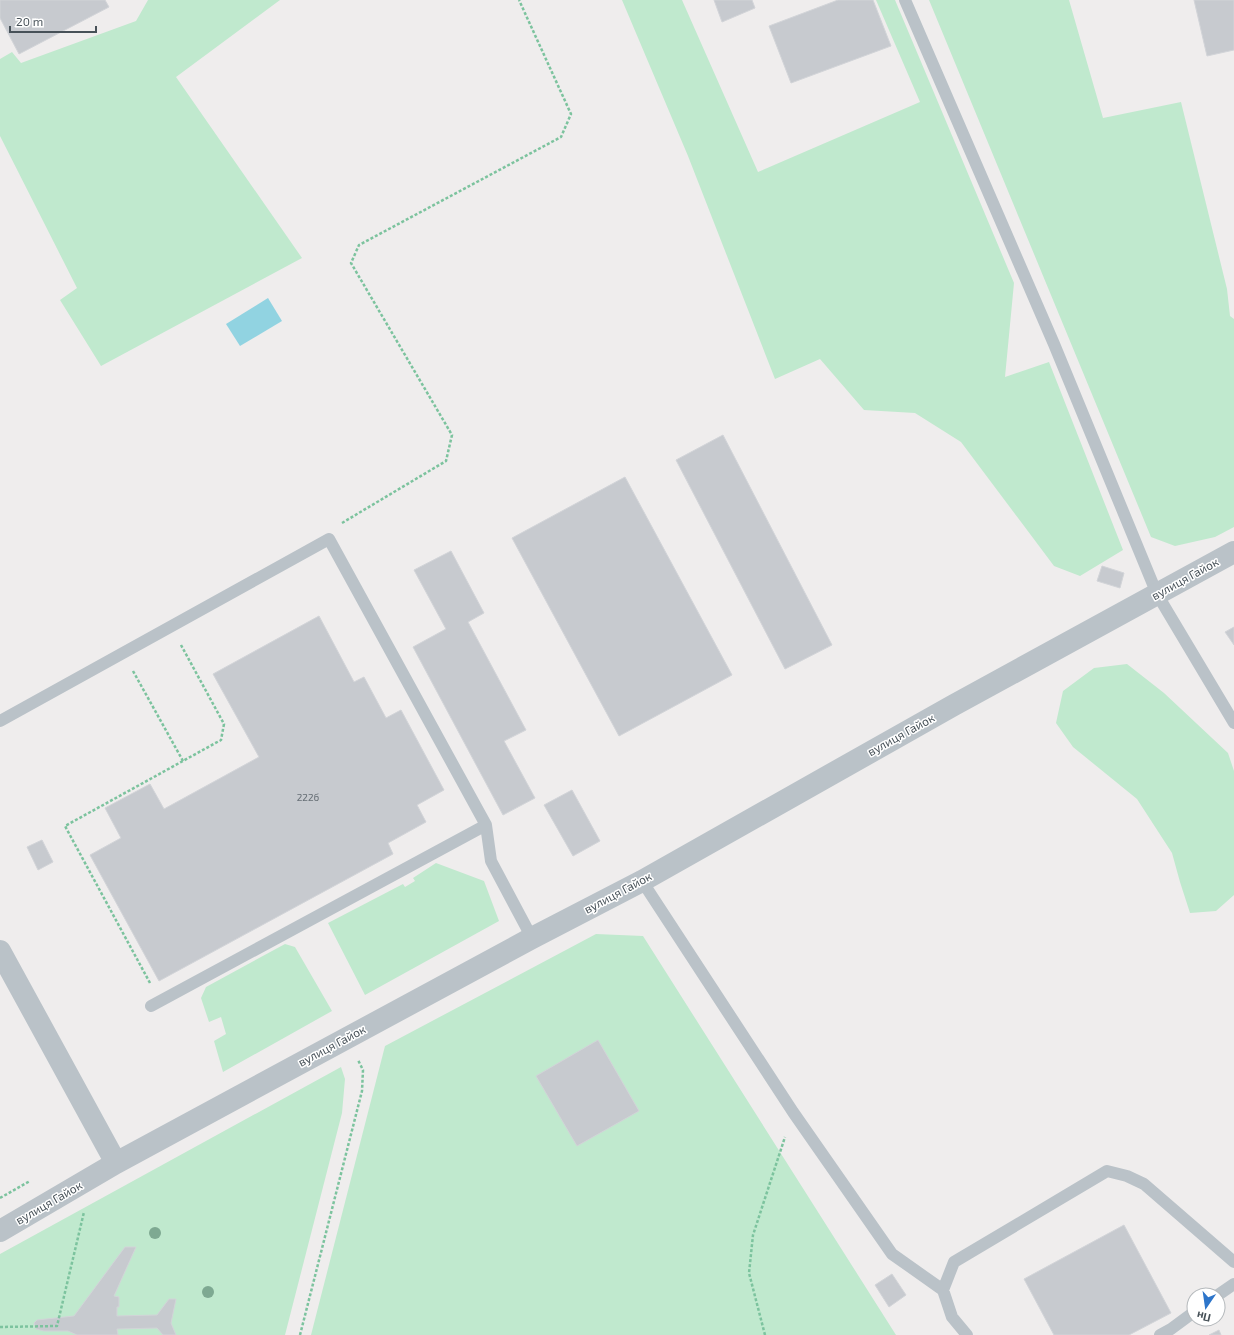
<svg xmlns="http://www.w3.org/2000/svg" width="1234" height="1335" font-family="'Exo 2',sans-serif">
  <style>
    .green { fill: #c0e9ce }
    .water { fill: #91d3e1 }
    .building { fill: #c7cacf; stroke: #d2d4d8 }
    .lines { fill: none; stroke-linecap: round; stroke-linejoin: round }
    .path { stroke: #7cc39e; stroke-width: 2.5; stroke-dasharray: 3 2; stroke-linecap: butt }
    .lane { stroke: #bac2c8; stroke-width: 12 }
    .street { stroke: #bac2c8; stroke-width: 22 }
    .tree { fill: #7ea992 }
    .labels { text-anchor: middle; stroke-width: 3; stroke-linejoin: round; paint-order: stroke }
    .number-label { font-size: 10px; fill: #676f76 }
    .street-label { font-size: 12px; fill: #475158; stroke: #fff }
  </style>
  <rect width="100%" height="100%" fill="#efeded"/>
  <path class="green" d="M148 0H280L176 77 302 258 101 366 60 300 77 288 0 136V59L12 52 21 63 136 21Z
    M622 0H682L758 172 920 102 876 0H895L1014 283 1005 377 1049 362 1123 550 1080 576 1054 566 961 442 915 413 864 410 820 359 775 379 688 156Z
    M929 0H1069L1103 118 1181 102 1227 289 1230 316 1234 319V527L1215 537 1175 546 1151 537Z
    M1127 664 1164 693 1228 753 1234 771V895L1216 911 1190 913 1180 882 1172 853 1137 799 1073 747 1056 723 1063 691 1094 668Z
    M436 863 484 881 499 921 365 995 328 923 403 884 405 887 415 881 413 878Z
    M596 934 643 936 896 1335H311L385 1046Z
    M285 944 295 947 332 1011 223 1072 214 1041 226 1034 221 1017 209 1022 201 998 206 987Z
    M341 1067 345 1079 342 1113 285 1335H0V1254Z"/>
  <path class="water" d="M268 298 282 321 240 346 226 324Z"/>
  <path class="building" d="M0 0H105L109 7 19 54 0 18Z
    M714 0H752L755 8 722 22Z
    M838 0H873L891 46 791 83 769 26Z
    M1194 0H1234V50L1207 56Z
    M723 435 832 645 785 669 676 460Z
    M625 477 732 675 619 736 512 538Z
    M451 551 484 613 468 622 526 730 504 741 535 798 503 815 413 647 446 629 414 570Z
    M1102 566 1124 573 1120 588 1097 581Z
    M319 616 354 682 364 677 386 718 401 710 444 790 417 805 426 822 388 843 393 854 159 981 90 855 121 838 105 808 150 784 164 809 259 757 213 674Z
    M1234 627V645L1225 632Z
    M572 790 600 841 573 856 544 805Z
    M42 840 53 862 38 870 27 847Z
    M598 1040 639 1111 577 1146 536 1076Z
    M1124 1225 1171 1313 1129 1335H1054L1024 1279Z
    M125 1247H136L114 1296 119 1297V1307H117V1316L157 1315 169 1299H176L171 1323 176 1335H163L157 1328 117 1329 118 1335H77L68 1331H44L36 1329 34 1323 37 1320 74 1316Z
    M892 1274 906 1295 889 1307 875 1285Z
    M1219 1330 1221 1335H1209Z"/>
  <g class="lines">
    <path class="path" d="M342 523 446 461 452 435 351 263 359 245 561 137 571 114 519 0
      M133 671 183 761
      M150 983 65 826 221 740 224 724 181 645
      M0 1198 30 1181
      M0 1327 57 1326 84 1212
      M300 1335 362 1091 363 1070 358 1060
      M765 1335 749 1273 753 1235 785 1137"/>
    <path class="lane" d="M905 0 1054 344 1157 594 1234 723
      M0 721 329 539 486 825 491 861 532 938
      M642 881 793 1112 892 1254 943 1290 952 1317 967 1335
      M151 1006 486 825
      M943 1290 954 1262 1107 1171 1127 1176 1144 1184 1234 1262
      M1218 1295 1234 1284
      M1160 1335 1171 1329 1194 1312"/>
    <path class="street" d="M0 951 116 1163
      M0 1231 116 1163 532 938 642 881 954 705 1234 552"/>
  </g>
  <g class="tree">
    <circle cx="155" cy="1233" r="6"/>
    <circle cx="208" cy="1292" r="6"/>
  </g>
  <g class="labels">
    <g class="number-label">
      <text x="308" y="801">222б</text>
    </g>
    <g class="street-label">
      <text transform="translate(1185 579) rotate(-29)" y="4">вулиця Гайок</text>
      <text transform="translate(901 735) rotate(-29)" y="4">вулиця Гайок</text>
      <text transform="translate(618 893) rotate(-28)" y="4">вулиця Гайок</text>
      <text transform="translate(332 1046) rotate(-28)" y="4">вулиця Гайок</text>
      <text transform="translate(49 1203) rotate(-30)" y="4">вулиця Гайок</text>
    </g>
  </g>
  <g transform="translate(1206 1307) rotate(193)"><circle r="19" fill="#ffffff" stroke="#b5b9bc"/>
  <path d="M0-3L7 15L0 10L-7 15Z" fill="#2d75ca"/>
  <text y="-6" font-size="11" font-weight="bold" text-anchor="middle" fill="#475158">Пн</text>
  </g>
  <path d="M10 26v6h86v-6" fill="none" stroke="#475158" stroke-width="2"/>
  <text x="16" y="26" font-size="12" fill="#475158" stroke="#ffffff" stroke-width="3" paint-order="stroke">20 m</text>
</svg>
